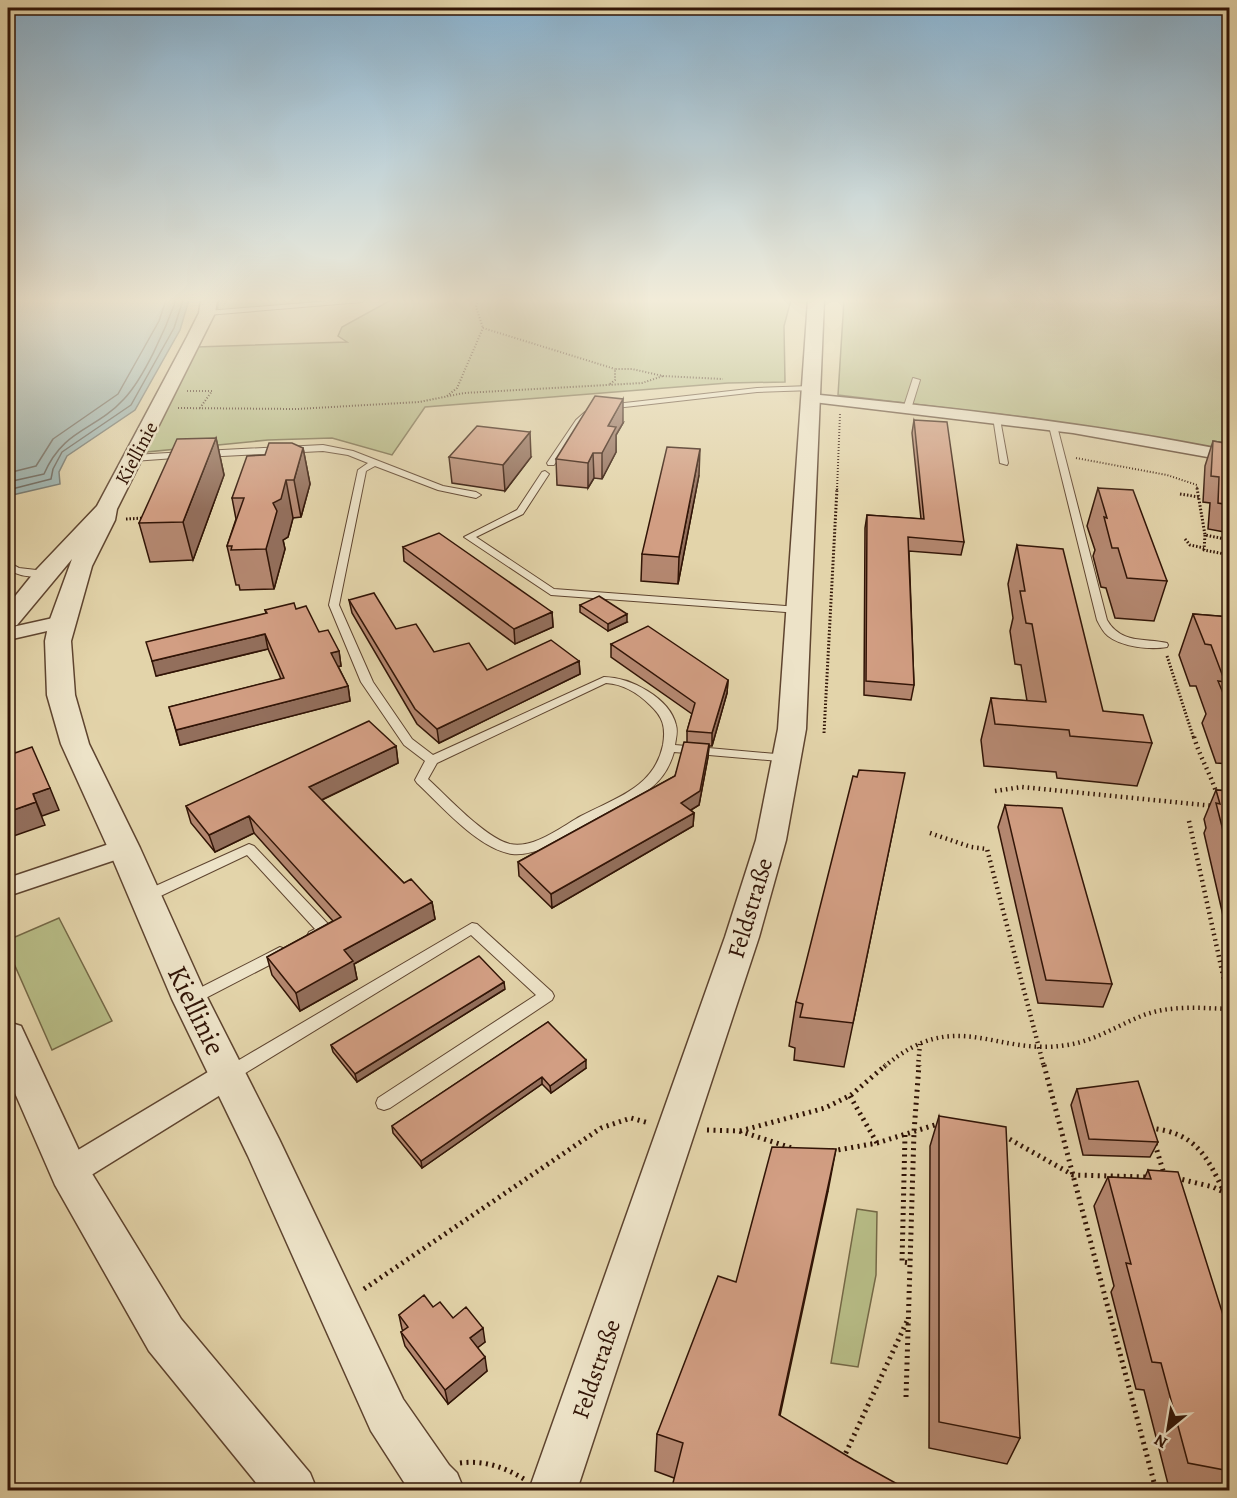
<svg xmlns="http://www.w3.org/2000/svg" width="1237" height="1498" font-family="Alegreya,serif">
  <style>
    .green { fill: #b7bc86; stroke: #746846; stroke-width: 1.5 }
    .water { fill: #9ab5b4; stroke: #70756e; stroke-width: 1.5 }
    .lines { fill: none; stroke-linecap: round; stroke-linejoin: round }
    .shore { stroke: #66645d; stroke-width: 1.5 }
    .service-casing { stroke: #5e442f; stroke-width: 2 }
    .minor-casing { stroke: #5e442f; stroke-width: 3 }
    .tertiary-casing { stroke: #5e442f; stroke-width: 3 }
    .path-far3 { stroke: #311406; stroke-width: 2; stroke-dasharray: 1 2; stroke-linecap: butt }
    .path-far2 { stroke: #311406; stroke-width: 3; stroke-dasharray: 1.5 2; stroke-linecap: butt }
    .path-far1 { stroke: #311406; stroke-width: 4.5; stroke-dasharray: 1.5 4; stroke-linecap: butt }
    .path { stroke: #311406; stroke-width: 5; stroke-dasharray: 2 4.5; stroke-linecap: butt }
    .service { fill: #ede3c8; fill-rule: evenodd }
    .minor { fill: #ede3c8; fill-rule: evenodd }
    .tertiary { fill: #ede3c8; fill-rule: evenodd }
    .wall { fill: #b58871; stroke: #311406; stroke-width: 1.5 }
    .shaded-wall { fill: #936f5c; stroke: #311406; stroke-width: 1.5 }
    .building { fill: #d29e83; stroke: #311406; stroke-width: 1.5 }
    .labels { text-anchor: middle; stroke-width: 5; stroke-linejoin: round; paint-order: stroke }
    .far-street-label { font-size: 20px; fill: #311406; stroke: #ede3c8 }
    .street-label { font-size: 24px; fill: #311406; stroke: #ede3c8 }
    .near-street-label { font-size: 28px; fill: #311406; stroke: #ede3c8 }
  </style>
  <rect width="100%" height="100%" fill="#e3d4aa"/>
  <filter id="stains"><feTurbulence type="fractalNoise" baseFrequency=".00333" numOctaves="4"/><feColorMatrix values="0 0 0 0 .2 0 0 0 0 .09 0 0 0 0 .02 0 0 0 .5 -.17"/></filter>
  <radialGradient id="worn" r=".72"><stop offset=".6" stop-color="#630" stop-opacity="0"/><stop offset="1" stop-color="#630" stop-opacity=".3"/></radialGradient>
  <path class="green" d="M219 300H362L217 312Z
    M391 300H791L784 326 785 382 728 383 425 407 392 455 332 438 268 440 146 452 196 347 347 342 338 336 342 327Z
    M844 300H1229V450L1038 419 838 395Z
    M59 918 112 1021 52 1050 8 950V940Z
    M857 1209 877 1212 876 1275 858 1367 831 1363Z"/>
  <path class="water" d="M8 300H189L180 330 135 410 67 456 59 472 60 484 8 496Z"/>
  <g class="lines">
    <path class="shore" d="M8 473 36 466 53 439 118 394 159 321 166 300
      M8 482 44 474C64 428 95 431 124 399 144 378 166 328 176 300
      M8 490 51 479 53 469 62 452 131 405 174 328 183 300"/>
    <defs>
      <path id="service" d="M342 300H365L362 302 207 315 203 313 207 311Z
        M913 378 920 380 911 409 907 411 903 409Z
        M810 386 814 388 813 390 757 392 607 409 603 407 607 405 757 388Z
        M585 412 592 414 582 424 554 465H548L547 463 576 420Z
        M993 417 1000 419 1008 463 1007 465 1000 463Z
        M1050 424 1057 426 1107 620C1121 644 1144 638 1167 643L1168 645 1167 647C1150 650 1122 647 1108 636 1103 632 1100 626 1097 620L1049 426Z
        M323 445 353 451 443 486 476 492 481 495 476 498 438 490 375 466 366 471 339 605 373 682 412 739 433 755 604 677C630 677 670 698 676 725 678 732 676 738 675 745L787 755 791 756 793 759 791 762 674 752C670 766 663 778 652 787 636 801 615 809 596 819 572 832 541 857 512 854 478 849 441 805 417 783L415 780 425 761 404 745 361 682 329 605 358 470 368 463 348 455 323 451 203 457 199 454 203 451ZM606 683C623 684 638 693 650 705 663 717 666 727 663 745 654 788 615 798 581 816 561 827 534 849 510 844 485 838 447 796 428 779L437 763Z
        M186 452 189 453V457L133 461 129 458 133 455Z
        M545 471 549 474 523 514 476 537 554 589 799 607 804 610 799 613 551 595 464 537 517 510 542 472Z
        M8 562 19 568 45 571 50 574C41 580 16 576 8 569Z
        M249 844 254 846 330 926 332 930 330 934 314 941 309 940 307 936 309 932 315 929 247 855 150 901H140L138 897 140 893Z
        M472 923 477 924 552 992 554 996 552 1000 390 1108 384 1110 378 1108 376 1103 378 1098 536 995 471 935 234 1080 228 1082 222 1080 220 1075 222 1070Z
        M280 947 285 949 287 953 285 957 196 1003 191 1005 186 1003 184 999 186 995Z"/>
      <path id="minor" d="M810 394C951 408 1091 423 1230 451V461L1073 433 805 401 803 398Z
        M62 616 69 618 72 622 69 626 8 640V628Z
        M124 839 133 842 136 848 133 854 8 896V878Z
        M228 1063 238 1066 243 1075 238 1084 80 1182 69 1186 58 1182 53 1172 58 1162 218 1066Z"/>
      <path id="tertiary" d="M201 300H217L215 313 117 509 115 520 92 566 71 641 75 695 89 744 140 848 208 999 279 1139 403 1399 449 1465 457 1473 464 1490H409L371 1431 248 1156 172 999 108 848 61 744 47 695 45 641 49 622 72 559 17 625 8 627V605L37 569 97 506 187 337 199 313Z
        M808 300H824L806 729 786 840 759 937 577 1490H529L725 937 756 840 778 729Z
        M8 1022 21 1026 83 1159 181 1319 310 1473 317 1490H262L149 1351 55 1185 8 1077Z"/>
    </defs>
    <use href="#service" class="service-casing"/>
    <use href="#minor" class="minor-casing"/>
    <use href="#tertiary" class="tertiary-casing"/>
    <path class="path-far3" d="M478 300 476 307 483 328
      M610 384 615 380V369H632L663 376 723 379
      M187 391H212L200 408
      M447 396 457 388 483 328 615 369
      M178 408 297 409 419 402 464 393 642 383 663 376
      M1076 458 1167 475 1197 485V490
      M837 490 840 414"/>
    <path class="path-far2" d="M1197 488 1205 535 1230 540
      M1180 494 1199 497
      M126 519 145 518
      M1205 535 1204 550 1230 555
      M1185 539 1190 545 1204 548
      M1167 656 1194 739
      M824 733 837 488"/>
    <path class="path-far1" d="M1194 737C1200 758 1211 774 1217 795
      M995 791 1022 787 1214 806
      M1189 821 1230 1007
      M930 833 971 847 987 849 1044 1067
      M884 1067C956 1005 995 1057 1067 1045 1095 1041 1118 1025 1144 1015 1171 1005 1201 1008 1230 1009
      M918 1067 920 1044"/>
    <path class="path" d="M1044 1065 1156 1490
      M850 1096 877 1143
      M1150 1128C1195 1133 1206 1154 1224 1192
      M707 1130 739 1131 795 1149
      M740 1131 825 1108 851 1095 886 1065
      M905 1135 902 1262 911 1263
      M1004 1136 1073 1175 1147 1177
      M1155 1144 1164 1174
      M832 1151 877 1143 941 1123
      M1176 1178 1213 1187 1230 1195
      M364 1289 601 1128 631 1118 649 1123
      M906 1397 914 1132 919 1065
      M843 1459 908 1319
      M460 1463C484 1460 504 1467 524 1479"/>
    <use href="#service" class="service"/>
    <use href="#minor" class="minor"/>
    <use href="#tertiary" class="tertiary"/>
  </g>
  <path class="wall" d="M914 420 964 542 961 555 909 551 914 685 911 700 864 695 865 528 867 515 921 519 912 433Z
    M623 423 616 435V452L602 479 594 478 588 488 557 485 556 459Z
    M216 438 224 475 193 560 150 562 139 523Z
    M1213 441 1230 444V533L1208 529 1210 503 1203 502 1205 466Z
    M303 448 310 484 301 517 293 518 288 537 283 540 285 549 274 589 240 590 239 585H236L227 546 236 519 232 498 265 455Z
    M449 457H531L505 491 452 483Z
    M699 475 678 584 641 581 642 554Z
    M1098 488 1167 581 1154 621 1115 618 1106 588 1101 587 1093 556 1095 550 1087 526Z
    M1017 545 1103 711 1152 743 1137 786 1057 778 1056 772 984 766 981 740 991 698 1027 701 1021 665 1015 664 1010 631 1013 618 1008 584Z
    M403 547 552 612 553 627 515 644 404 561Z
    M349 600 434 652 487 670 579 661 580 674 439 743 417 724 352 613Z
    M580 605 627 622 608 631 580 612Z
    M296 609 339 651 341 666H338L348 686 350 701 180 745 169 707 281 679 268 649 156 676 266 613 265 610Z
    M1193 614 1230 617V764L1216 763 1202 723 1206 714 1196 686H1190L1179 655Z
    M611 644 728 680 727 693 712 746H709L708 757 699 805 691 810 694 813 693 826 552 908 519 876 518 862 675 776 687 742V731L692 714 611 657Z
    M396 746 398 763 322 800 404 883 432 902 435 919 354 964 357 979 300 1011 272 975 267 957 333 921 254 833 215 852 191 823 186 806Z
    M1216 790 1230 791V946L1204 833 1206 828 1204 819Z
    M1005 805 1112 984 1103 1007 1038 1003 998 827Z
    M896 816 844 1067 794 1060 795 1048 789 1046 796 1002Z
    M505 989 357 1082 333 1052 331 1045Z
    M548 1022 586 1068 551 1093 542 1084 422 1168 393 1133 392 1126Z
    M1077 1089 1158 1142 1150 1157 1083 1155 1071 1105Z
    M939 1116 1020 1438 1007 1464 929 1448 930 1146Z
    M1148 1170 1230 1337V1491H1181L1169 1488 1144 1390 1136 1389 1111 1292 1114 1286 1094 1206 1108 1177 1144 1179Z
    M828 1191 674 1478 655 1471 657 1434 736 1282Z
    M433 1307 453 1318 485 1342 477 1348 487 1371 448 1404 405 1346 401 1332 403 1331 402 1329 399 1315Z"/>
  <path class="shaded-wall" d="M623 399V423L616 435V452L602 479V453L608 426Z
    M530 432 531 457 505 491 503 465Z
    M216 438 224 475 193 560 183 522Z
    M303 448 310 484 301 517 294 480Z
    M700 449 699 475 678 584 679 557Z
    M593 453 594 478 588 488V463Z
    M286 480 293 518 288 537 283 540 285 549 274 589 266 549 273 503Z
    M552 612 553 627 515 644 514 629Z
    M627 614V622L608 631V624Z
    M265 634 268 649 156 676 152 661Z
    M339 651 341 666 334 667 331 653Z
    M579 661 580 674 439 743 437 729Z
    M728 680 727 693 712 746V733Z
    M348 686 350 701 180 745 176 730Z
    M709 744 708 757 699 805 681 816V803Z
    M396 746 398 763 313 804 309 787Z
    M50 788 59 810 42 816 33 794Z
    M36 802 45 825 8 838V812Z
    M694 813 693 826 552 908 551 894Z
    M249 816 254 833 215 852 209 835Z
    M432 902 435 919 354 964 357 979 300 1011 296 993 344 950Z
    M504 982 505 989 357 1082 355 1074Z
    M586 1060V1068L551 1093 550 1086Z
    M542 1077V1084L422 1168 421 1161Z
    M836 1149 828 1191 772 1453 779 1415Z
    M483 1328 485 1342 472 1352 470 1338Z
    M485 1357 487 1371 448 1404 445 1390Z"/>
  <path class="building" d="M595 396 623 399 608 426 616 427 602 453H593L588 463 556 459Z
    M914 420 947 422 964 542 908 537 914 685 866 681 867 515 924 519Z
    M477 426 530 432 503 465 449 457Z
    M216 438 183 522 139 523 177 439Z
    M1213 441 1230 444V505L1218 503 1219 477 1211 476Z
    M269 443H292L303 448 294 480H286L281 499 273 503 277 511 266 549 231 550 232 546H227L244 498H232L247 456 265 455Z
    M667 447 700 449 679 557 642 554Z
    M1098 488 1133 490 1167 581 1127 578 1118 548H1112L1104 517 1107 518Z
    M439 533 552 612 514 629 403 547Z
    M1017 545 1063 549 1103 711 1143 715 1152 743 1070 736 1069 730 995 724 991 698 1046 702 1032 624 1026 623 1020 591H1025Z
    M374 593 396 629 416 624 434 652 469 643 487 670 551 640 579 661 437 729 415 709 349 600Z
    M599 596 627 614 608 624 580 605Z
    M294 603 296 609 306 606 319 632 328 630 339 651 331 653 348 686 176 730 169 707 284 678 265 634 152 661 146 642 267 613 265 610Z
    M1193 614 1230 617V710L1218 681 1225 682 1211 645 1205 644Z
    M648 626 728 680 712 733 687 731 695 703 611 644Z
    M369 721 396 746 309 787 404 883 411 879 432 902 344 950 353 961 296 993 267 957 341 917 249 816 209 835 186 806Z
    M684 742 709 744 700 791 681 803 694 813 551 894 518 862 675 776Z
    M12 745 15 753 32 747 50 788 33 794 36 802 8 812V746Z
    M859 770 905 773 853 1023 800 1017 803 1004 796 1002 853 776 857 777Z
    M1216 790 1230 791V858L1216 803 1220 804Z
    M1005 805 1062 808 1112 984 1046 980Z
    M479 956 504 982 355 1074 331 1045Z
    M548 1022 586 1060 550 1086 542 1077 421 1161 392 1126Z
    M1138 1081 1158 1142 1089 1139 1077 1089Z
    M939 1116 1006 1127 1020 1438 939 1422Z
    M772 1147 836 1149 779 1415 854 1460 910 1491H671L683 1443 657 1434 718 1276 736 1282Z
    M1148 1170 1178 1172 1230 1337V1471L1188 1463 1161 1363 1152 1362 1126 1263 1131 1264 1108 1177 1151 1179Z
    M424 1295 433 1307 440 1302 453 1318 466 1307 483 1328 470 1338 485 1357 445 1390 401 1332 408 1327 399 1315Z"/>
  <linearGradient id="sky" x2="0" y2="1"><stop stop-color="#89b4d3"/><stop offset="0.59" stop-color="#f2ecd9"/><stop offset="1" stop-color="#f2ecd9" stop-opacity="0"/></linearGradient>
  <rect width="1237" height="509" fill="url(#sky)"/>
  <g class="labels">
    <g class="far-street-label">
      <text transform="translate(136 453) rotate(-62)" y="7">Kiellinie</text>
    </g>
    <g class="street-label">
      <text transform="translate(750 908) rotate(-73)" y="8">Feldstraße</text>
      <text transform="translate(596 1369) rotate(-71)" y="8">Feldstraße</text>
    </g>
    <g class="near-street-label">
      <text transform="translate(197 1010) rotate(64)" y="10">Kiellinie</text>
    </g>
  </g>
  <rect width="1237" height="1498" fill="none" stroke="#e3d4aa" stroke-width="30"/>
  <rect x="9" y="9" width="1219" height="1480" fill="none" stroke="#311406" stroke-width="3"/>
  <rect x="15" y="15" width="1207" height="1468" fill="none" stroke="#311406" stroke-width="1.5"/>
  <g transform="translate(1168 1429) rotate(210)" stroke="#ede3c8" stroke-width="4.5" paint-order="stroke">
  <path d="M0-4.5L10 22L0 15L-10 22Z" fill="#311406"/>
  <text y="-9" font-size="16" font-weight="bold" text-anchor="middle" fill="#311406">N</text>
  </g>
  <rect width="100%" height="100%" filter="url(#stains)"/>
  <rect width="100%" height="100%" fill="url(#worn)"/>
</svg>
